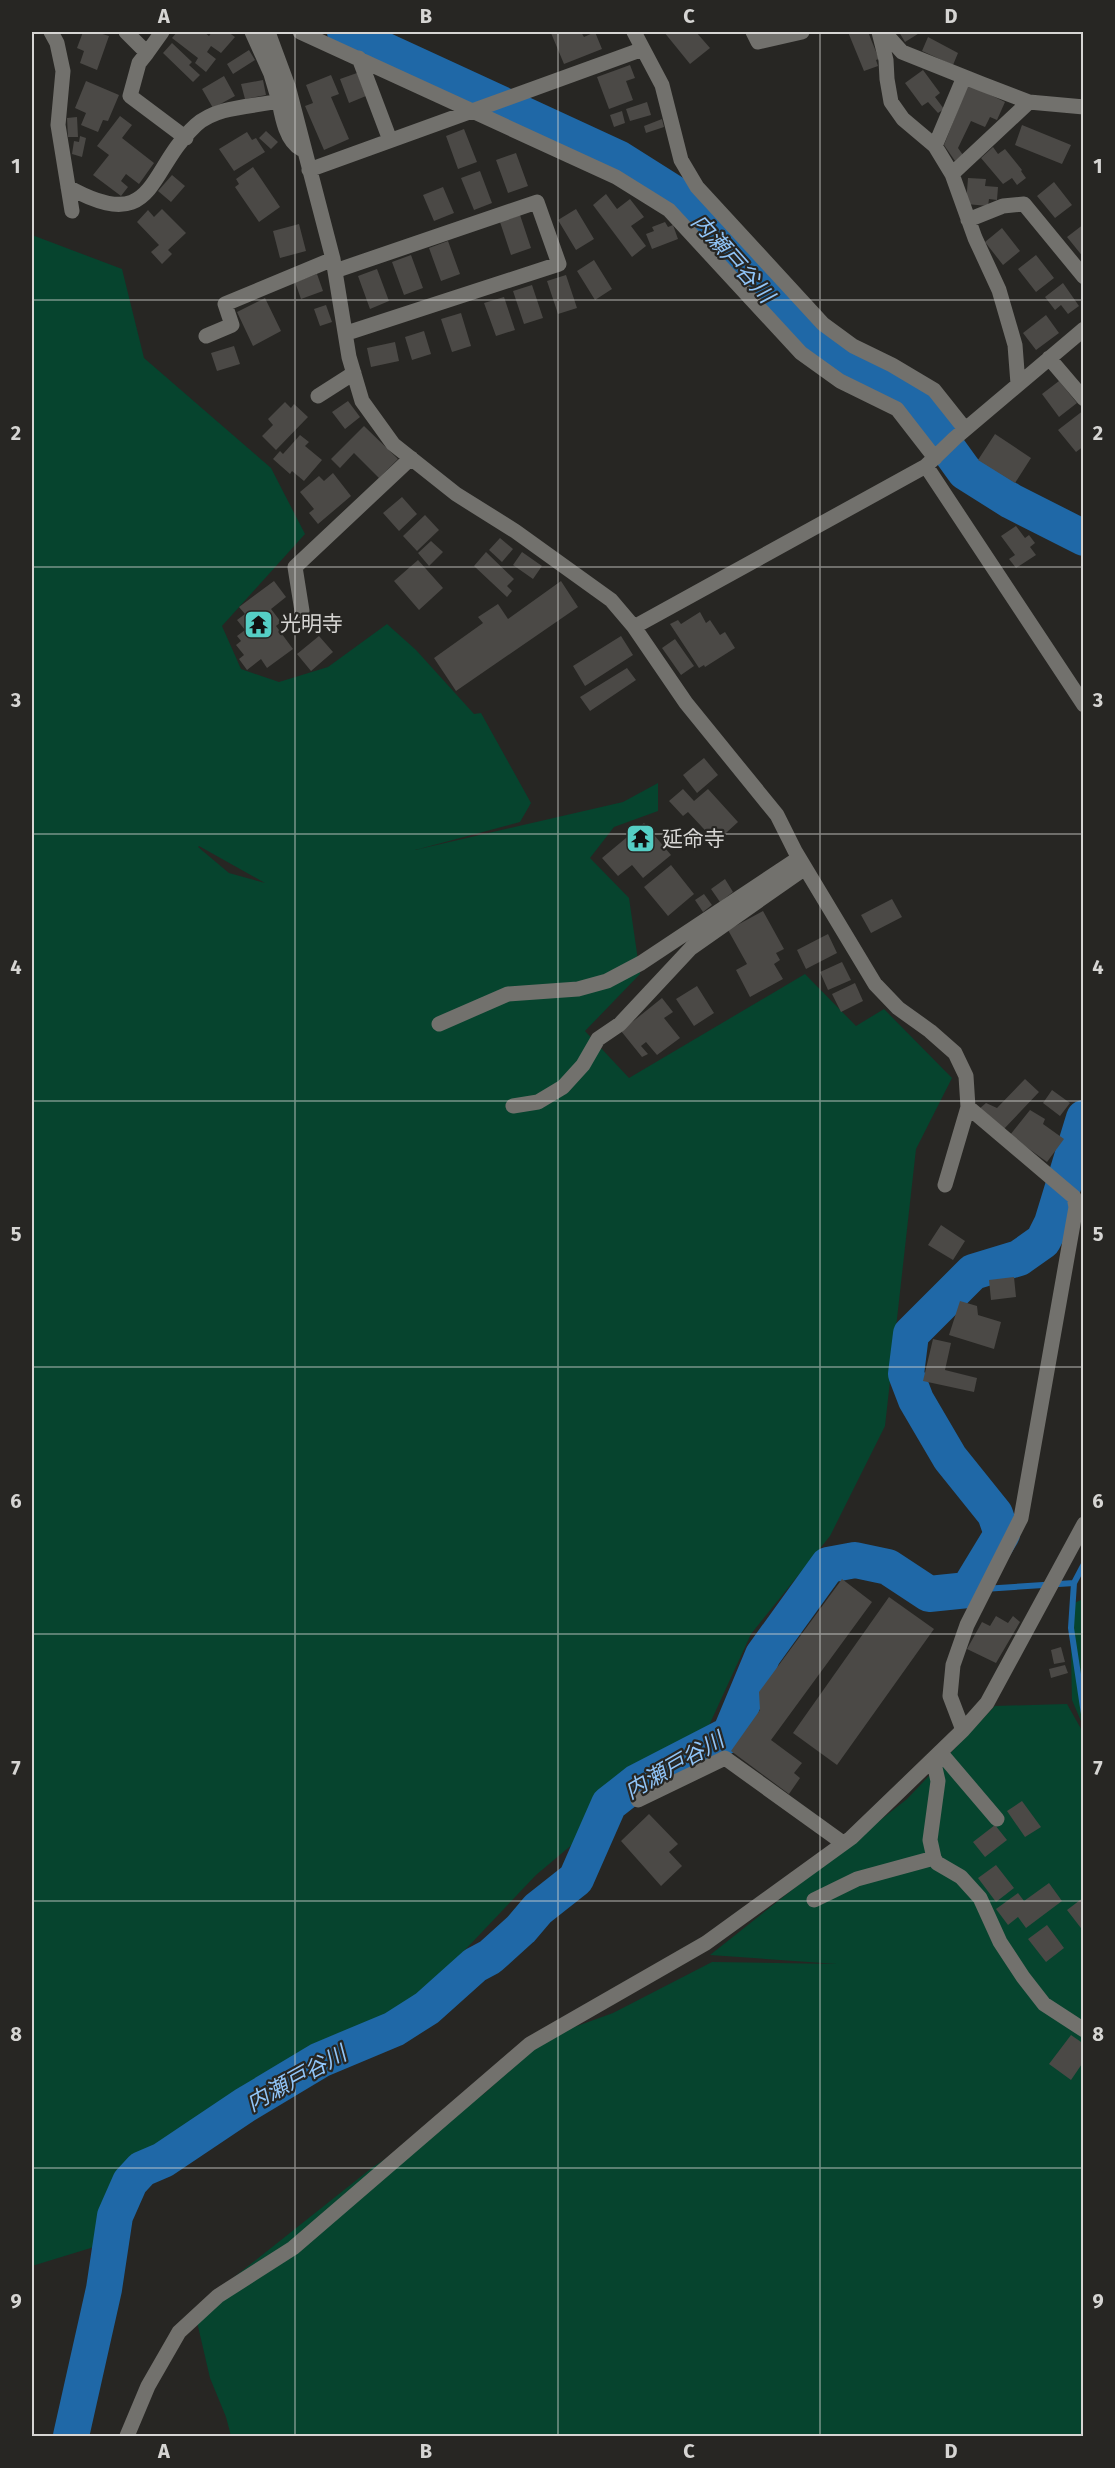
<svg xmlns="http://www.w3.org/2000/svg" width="1115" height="2468" font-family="'Fira Sans','Noto Sans JP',sans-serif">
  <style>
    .green { fill: #06442e; fill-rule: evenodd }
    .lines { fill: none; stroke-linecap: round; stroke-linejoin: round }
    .stream { stroke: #1f68a7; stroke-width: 6 }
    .river { stroke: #1f68a7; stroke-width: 36 }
    .building { fill: #4b4946 }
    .minor { stroke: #72716d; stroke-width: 15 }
    .grid { fill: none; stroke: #d6d5d3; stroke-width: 1.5; stroke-opacity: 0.55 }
    .labels { text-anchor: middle; stroke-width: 4.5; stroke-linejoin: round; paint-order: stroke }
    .poi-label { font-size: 21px; fill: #d6d5d3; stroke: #272623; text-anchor: start }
    .water-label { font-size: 22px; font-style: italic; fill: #91c5f8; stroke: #272623 }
    .neatline { fill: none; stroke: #d6d5d3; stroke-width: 2 }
    .grid-label { font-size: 20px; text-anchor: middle; font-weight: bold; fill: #d6d5d3 }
  </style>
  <rect width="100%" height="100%" fill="#272623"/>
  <path class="green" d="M32 235 122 269 144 358 271 468 305 534 222 626 241 669 279 682 328 667 387 624 416 650 474 714 481 713 531 803 520 822 415 850 623 802 658 783V811L614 827 590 858 629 898 640 974 585 1031 629 1078 805 974 856 1026 884 1009 952 1078 916 1149 885 1426 830 1536 751 1634 706 1732 536 1875 408 2010 227 2111 138 2164 106 2231 94 2247 32 2266ZM198 847 199 846 265 883 229 873Z
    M1083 1599V1726L1072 1700 1070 1605Z
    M1067 1704 1084 1734 1083 2436H231L226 2417 210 2378 194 2309 373 2167 485 2093 544 2038 613 2013 712 1962 837 1964 710 1955 907 1799 995 1706Z"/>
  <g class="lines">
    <path class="stream" d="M1074 1583 1084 1564
      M968 1590 1074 1583 1071 1628 1084 1714"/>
    <path class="river" d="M345 32 618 158 675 194 781 311 828 353 891 385 921 411 965 472 1011 501 1084 538
      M71 2436 104 2289 115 2216 130 2182 142 2169 163 2160 245 2105 320 2060 394 2029 427 2008 475 1965 490 1957 521 1929 538 1909 576 1879 609 1804 637 1782 730 1734 763 1655 828 1565 855 1560 888 1567 929 1594 968 1590 1002 1534 995 1514 950 1458 916 1400 906 1374 911 1334 973 1272 1019 1258 1043 1241 1052 1223 1084 1118"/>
  </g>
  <path class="building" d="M83 32H96L109 36 97 70 80 63 84 51 77 48Z
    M177 32H204L209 36 212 32H228L235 37 221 53 211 46 207 52 216 59 206 72 195 63 198 58 172 38Z
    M555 32H581L584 37 595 32 602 49 564 64 551 33Z
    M664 32H696L710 48 690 64Z
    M848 32H868L879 59 876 60 878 66 864 71Z
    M899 32H921L905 42Z
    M928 37 958 53 953 65 922 51Z
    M172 43 192 62 189 65 200 75 193 82 163 53Z
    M249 50 255 60 233 74 227 64Z
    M630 65 635 78 626 81 633 100 609 109 597 77Z
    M923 70 940 93 935 97 944 109 938 113 928 102 922 106 905 83Z
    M357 73 366 96 349 103 340 79Z
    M331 75 339 94 331 97 349 139 324 150 305 106 313 103 306 85Z
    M224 76 235 96 213 108 202 89Z
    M263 80 266 95 245 99 241 84Z
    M86 81 119 95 108 121 103 120 98 132 81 125 86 113 75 108Z
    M968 84 1005 102 997 120 990 117 985 127 971 121 958 148 963 155 955 161 944 145Z
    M647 102 651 115 630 121 626 109Z
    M622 111 625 123 614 127 610 115Z
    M120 116 132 125 122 138 154 163 139 184 126 174 121 181 128 187 121 196 93 175 109 155 97 146Z
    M77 117 78 137H68L67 118Z
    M662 119 664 127 646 133 644 126Z
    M1022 125 1071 145 1062 164 1015 145Z
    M464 129 477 162 458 169 446 136Z
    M266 131 278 142 271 149 259 138Z
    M247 132 252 140 256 138 265 152 234 171 219 149Z
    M80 136 86 138 82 157 72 154 74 141 79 142Z
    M993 147 998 154 1005 149 1022 170 1021 171 1026 178 1017 185 1012 178 1003 184 981 158Z
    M516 153 528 186 508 193 496 160Z
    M253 167 280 207 259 222 235 187 239 184 236 179Z
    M480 171 492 203 474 210 461 178Z
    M172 175 185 186 171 202 158 191Z
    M968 178 986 179 985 186 998 187 997 200 989 199 988 206 966 204Z
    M1054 182 1072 205 1055 218 1037 196Z
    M443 187 454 213 434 221 423 195Z
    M606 194 617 209 630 199 644 217 631 226 646 246 632 257 593 205Z
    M162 209 186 233 168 250 172 254 162 264 151 252 159 245 137 222 148 210 154 217Z
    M576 209 594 239 576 250 558 220Z
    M520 215 531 248 511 255 500 222Z
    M665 222 668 227 673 225 678 239 652 249 646 234 654 231 652 227Z
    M299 224 306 251 280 258 273 231Z
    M1084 224V258L1067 237Z
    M1002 228 1020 251 1003 265 985 242Z
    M448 241 460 274 441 281 429 248Z
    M411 255 423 288 404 295 392 262Z
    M1036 255 1054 278 1036 292 1018 269Z
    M594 260 612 289 595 300 577 271Z
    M377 269 389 301 370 309 358 276Z
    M317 274 323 291 301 299 295 282Z
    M566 275 577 308 558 314 547 281Z
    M1063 283 1079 306 1068 314 1061 305 1055 310 1045 297Z
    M532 285 543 318 524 324 513 291Z
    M504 297 515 330 496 336 484 303Z
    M265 298 281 331 253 346 237 312Z
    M326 305 332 322 320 326 314 309Z
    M461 313 471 346 452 352 441 319Z
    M1046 315 1059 333 1036 350 1023 333Z
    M424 331 431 354 412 360 405 337Z
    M395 342 399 361 371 367 367 348Z
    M234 346 240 364 217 371 211 353Z
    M1059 381 1077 403 1059 417 1042 394Z
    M348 401 360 417 345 429 332 412Z
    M285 402 291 408 294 404 308 417 276 450 262 436 273 425 268 419Z
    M1084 410V446L1076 452 1058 430Z
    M364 426 398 459 379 478 354 453 340 468 331 459Z
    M995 434 1031 458 1015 483 978 460Z
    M300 435 309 442 305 446 322 460 304 481 292 471 290 474 273 459 280 451 283 454Z
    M333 473 351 496 318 524 309 513 314 509 300 492 319 476 324 481Z
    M402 497 417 514 399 531 383 513Z
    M425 515 439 530 417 551 403 536Z
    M1016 526 1025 538 1029 535 1035 543 1030 547 1036 555 1016 568 1009 559 1015 555 1001 536Z
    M500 538 513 549 502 562 489 550Z
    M431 541 443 552 429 566 418 553Z
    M486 552 514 579 507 586 512 591 507 597 474 566Z
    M522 552 542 566 533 579 513 565Z
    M418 560 443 588 419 610 394 581Z
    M274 581 286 597 271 609 281 622 276 626 293 649 267 668 261 659 247 670 239 659 244 655 236 645 241 641 237 636 245 630 237 620 245 614 239 607Z
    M561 581 578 607 456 691 434 658 483 623 478 617 498 604 508 619Z
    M700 612 706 623 710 620 720 635 725 632 735 648 705 667 704 665 699 668 670 624 678 620 681 624Z
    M319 636 333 652 311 671 297 654Z
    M621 636 633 655 585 686 573 666Z
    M675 639 694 666 681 675 662 648Z
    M627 668 636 680 590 711 580 697Z
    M704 758 718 775 697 793 683 775Z
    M683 789 694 801 708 789 738 822 716 842 688 812 683 816 669 801Z
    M644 823 671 855 643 878 632 865 618 876 602 858Z
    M671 865 694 894 668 916 644 887Z
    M725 879 733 892 720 902 711 889Z
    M704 894 712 905 703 912 695 900Z
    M892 899 902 917 871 933 861 915Z
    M763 911 784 949 776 953 780 960 774 964 783 979 750 997 736 970 747 964 728 930Z
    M828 934 837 953 806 969 797 950Z
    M842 962 851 980 828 990 820 972Z
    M855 983 863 1001 841 1012 832 994Z
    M697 986 714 1013 694 1026 676 999Z
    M662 998 673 1012 664 1018 680 1038 657 1055 646 1042 641 1046 648 1054 642 1057 621 1031Z
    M1025 1079 1039 1092 1002 1131 979 1109 986 1103 997 1108Z
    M1052 1090 1070 1103 1060 1116 1043 1103Z
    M1030 1110 1045 1119 1043 1124 1064 1139 1047 1162 1010 1135Z
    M941 1225 965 1241 953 1260 928 1245Z
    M1014 1277 1016 1297 991 1300 989 1280Z
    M960 1301 977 1306 978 1315 1001 1322 994 1349 949 1335Z
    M933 1339 951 1343 945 1370 977 1378 974 1392 923 1381Z
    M842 1579 872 1602 771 1740 802 1763 794 1773 800 1778 789 1794 731 1751 760 1710 759 1692Z
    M889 1597 934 1629 837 1765 793 1733Z
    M996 1616 1008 1623 1013 1616 1020 1622 996 1663 967 1649 982 1622 990 1626Z
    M1061 1647 1065 1662 1054 1664 1051 1650Z
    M1065 1665 1068 1673 1051 1678 1049 1669Z
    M1022 1801 1041 1827 1025 1837 1007 1811Z
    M649 1814 678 1844 669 1852 682 1866 661 1886 621 1841Z
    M995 1825 1007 1840 985 1857 973 1842Z
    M996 1865 1014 1888 996 1902 978 1878Z
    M1049 1883 1062 1901 1026 1928 1018 1917 1008 1925 996 1909 1018 1893 1024 1901Z
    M1084 1897V1932L1067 1910Z
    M1047 1925 1064 1948 1046 1962 1028 1939Z
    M1071 2035 1084 2044V2061L1071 2080 1049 2064Z"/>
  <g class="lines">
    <path class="minor" d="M51 32 57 43 63 71 58 125 72 211
      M126 32 147 53 162 32
      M268 32 288 86 333 259 349 357 362 401 393 444 456 494 515 531 611 600 634 627 686 703 777 815 795 851 875 984 898 1008 930 1031 955 1053 966 1076 968 1107 945 1185
      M300 32 616 177 669 210 801 353 840 381 897 409 935 458
      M634 32 662 85 681 160 697 187 823 324 853 346 892 365 934 390 965 429
      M753 32 758 42 802 32
      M879 32 886 60 887 79 891 102 903 119 935 146 952 174
      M884 32 902 52 982 84 1029 102 1084 107
      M147 53 139 63 130 96 186 138
      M359 58 390 140
      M279 101C282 117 286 141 301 149
      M935 146 964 77
      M309 170 643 49
      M68 187C157 236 146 171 196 125 217 106 252 107 279 101L271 74 252 32
      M968 220 1003 206 1024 204 1084 277
      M335 271 537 202 559 264 347 333
      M206 336 232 325 225 304 333 259
      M1049 358 1084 399
      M1018 384 1015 345 999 290 975 238 952 174 1029 102
      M318 396 354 373
      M926 466 1084 705
      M302 611 295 567 411 458
      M634 627 926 466 955 438 1084 329
      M439 1024 508 994 578 989 607 981 641 963 799 858
      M513 1106 538 1102 563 1087 583 1065 598 1039 620 1024 691 948 805 868
      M963 1730 950 1696 953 1665 967 1625 1021 1518 1076 1207 1074 1197 968 1107
      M940 1752 997 1819
      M933 1759 938 1781 930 1840 934 1858 937 1863 961 1877 980 1898 1000 1942 1023 1977 1044 2004 1084 2030
      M638 1800 725 1758 843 1843
      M814 1900 857 1879 934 1858
      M127 2436 148 2386 179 2332 218 2296 293 2248 530 2044 706 1943 851 1838 963 1730 987 1703 1084 1524"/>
  </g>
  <path class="grid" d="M295 32V2436M558 32V2436M820 32V2436M32 300H1084M32 567H1084M32 834H1084M32 1101H1084M32 1367H1084M32 1634H1084M32 1901H1084M32 2168H1084"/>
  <defs>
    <symbol id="temple-square" viewBox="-11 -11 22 22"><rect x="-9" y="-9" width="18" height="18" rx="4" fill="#55cec5" stroke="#272623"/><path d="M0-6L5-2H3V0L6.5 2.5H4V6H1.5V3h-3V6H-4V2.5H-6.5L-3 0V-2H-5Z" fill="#111"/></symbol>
  </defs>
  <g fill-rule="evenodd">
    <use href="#temple-square" x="242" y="608" width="33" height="33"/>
    <use href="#temple-square" x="624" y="822" width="33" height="33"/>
  </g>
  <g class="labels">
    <g class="poi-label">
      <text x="280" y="631">光明寺</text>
      <text x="662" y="846">延命寺</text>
    </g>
    <g class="water-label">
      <text transform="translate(733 258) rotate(48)" y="8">内瀬戸谷川</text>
      <text transform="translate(674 1765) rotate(-30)" y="8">内瀬戸谷川</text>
      <text transform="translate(296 2078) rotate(-29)" y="8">内瀬戸谷川</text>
    </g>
  </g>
  <rect width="1115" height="2468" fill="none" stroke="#272623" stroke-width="66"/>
  <rect x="33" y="33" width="1049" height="2402" class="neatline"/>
  <g class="grid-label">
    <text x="164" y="23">A</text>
    <text x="426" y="23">B</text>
    <text x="689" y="23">C</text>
    <text x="951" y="23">D</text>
    <text x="16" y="173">1</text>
    <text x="1098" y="173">1</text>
    <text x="16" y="440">2</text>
    <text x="1098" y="440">2</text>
    <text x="16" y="707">3</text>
    <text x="1098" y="707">3</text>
    <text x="16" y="974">4</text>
    <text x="1098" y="974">4</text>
    <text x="16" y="1241">5</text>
    <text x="1098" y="1241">5</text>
    <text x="16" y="1508">6</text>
    <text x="1098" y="1508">6</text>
    <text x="16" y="1775">7</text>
    <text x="1098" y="1775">7</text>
    <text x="16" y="2041">8</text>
    <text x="1098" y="2041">8</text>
    <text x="16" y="2308">9</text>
    <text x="1098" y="2308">9</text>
    <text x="164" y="2458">A</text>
    <text x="426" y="2458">B</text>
    <text x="689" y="2458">C</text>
    <text x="951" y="2458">D</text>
  </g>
</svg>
